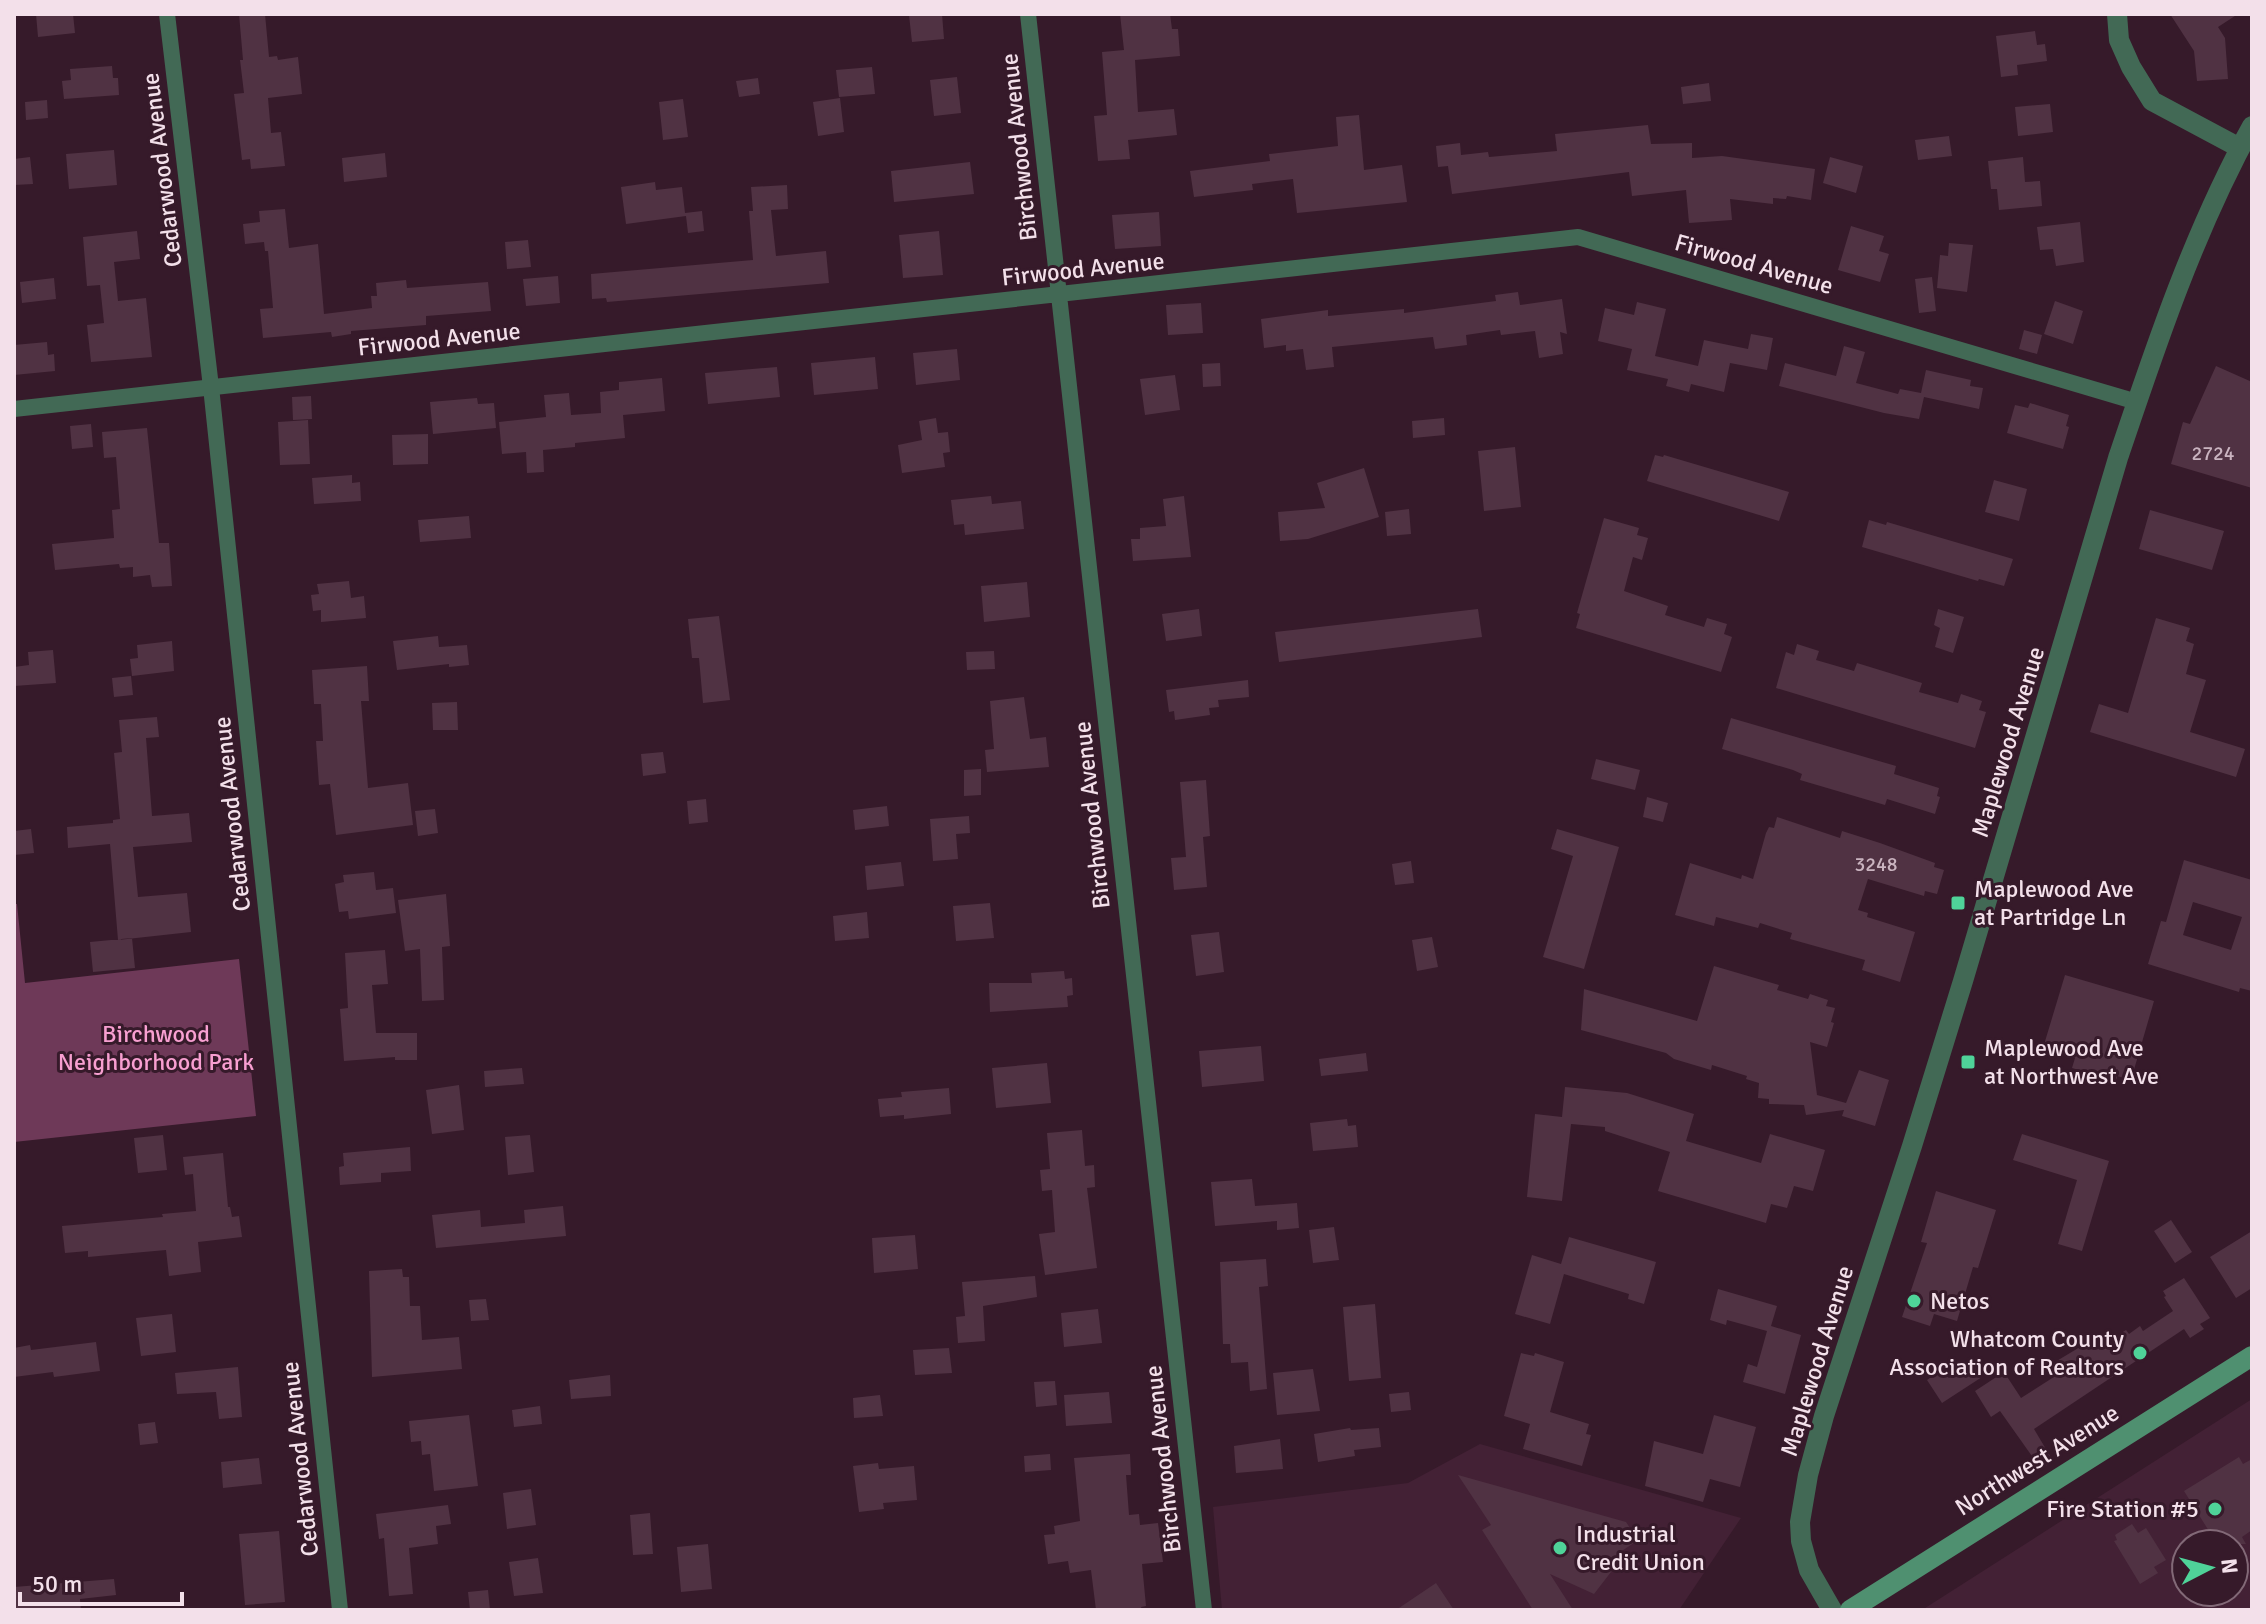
<svg xmlns="http://www.w3.org/2000/svg" width="2266" height="1624" font-family="Signika,sans-serif">
  <style>
    .built { fill: #432135; fill-rule: evenodd }
    .green { fill: #6e3958 }
    .building { fill: #503243; fill-rule: evenodd }
    .lines { fill: none; stroke-linecap: round; stroke-linejoin: round }
    .minor { stroke: #426955; stroke-width: 16 }
    .tertiary { stroke: #426955; stroke-width: 20 }
    .secondary { stroke: #4f9070; stroke-width: 20 }
    .poi-dot { fill: #4fd399; stroke: #361a2a; stroke-width: 3 }
    .labels { text-anchor: middle; stroke-width: 6; stroke-linejoin: round; paint-order: stroke }
    .number-label { font-size: 20px; fill: #cab4c0 }
    .street-label { font-size: 24px; fill: #f3e0ea; stroke: #361a2a }
    .poi-label { font-size: 24px; fill: #f3e0ea; stroke: #361a2a; text-anchor: start }
    .park-label { font-size: 24px; fill: #f89fd1; stroke: #361a2a }
  </style>
  <rect width="100%" height="100%" fill="#361a2a"/>
  <path class="built" d="M2252 1399V1610H1922ZM2186 1544H2234V1592H2186Z
    M1480 1444 1741 1518 1679 1610H1222L1213 1507 1408 1483Z"/>
  <path class="green" d="M14 904H17L25 983 239 959 256 1116 14 1142Z"/>
  <path class="building" d="M36 14H73L75 33 38 37Z
    M239 14H265L269 57 277 56 278 60 298 57 302 94 268 98 271 133 281 132 285 166 251 169 250 159 242 160 234 94 244 93 240 60H243Z
    M942 14 944 39 912 42 909 15Z
    M1120 14H1170L1172 29H1178L1180 56 1135 60 1138 112 1174 109 1177 135 1128 140 1130 159 1098 161 1094 116 1107 115 1102 52 1124 50Z
    M2170 14H2238L2218 27 2225 38 2228 79 2197 81 2194 51Z
    M2035 31 2037 45 2045 44 2047 61 2017 65 2018 75 2001 77 1996 36Z
    M112 66 113 78H118L119 95 64 99 62 81 71 80 70 69Z
    M872 67 875 94 839 97 836 70Z
    M957 77 961 113 934 116 930 80Z
    M758 78 760 94 739 97 736 81Z
    M1709 83 1711 101 1683 104 1681 87Z
    M840 98 844 132 818 136 813 102Z
    M683 99 688 137 663 140 659 102Z
    M47 100 48 118 26 120 25 102Z
    M2050 104 2053 132 2018 136 2015 107Z
    M1359 115 1364 170 1402 165 1407 202 1297 213 1293 179 1252 184 1253 190 1194 197 1190 171 1270 161 1269 154 1338 146 1336 117Z
    M1648 125 1651 144 1692 143V158L1722 156 1815 169 1811 200 1787 196 1786 199 1773 198V204L1730 199 1732 220 1689 223 1686 190 1632 196 1629 172 1452 194 1448 166 1438 167 1436 146 1460 143 1461 155 1488 152 1489 157 1557 151 1555 134Z
    M1949 136 1952 156 1918 160 1915 140Z
    M114 150 117 185 69 189 66 154Z
    M385 153 387 177 344 182 342 158Z
    M30 157 33 184 14 185V159Z
    M1830 157 1863 166 1856 193 1823 183Z
    M2023 157 2025 182 2040 181 2042 206 1999 210 1997 189H1991L1988 161Z
    M970 162 974 194 894 202 891 171Z
    M655 182 656 190 682 187 685 213 702 211 704 231 688 233 686 216 626 224 621 187Z
    M787 185 788 209 771 210 776 256 826 251 829 283 607 302 606 298 592 299 591 274 753 260 749 211H753L751 187Z
    M285 209 289 248 318 244 324 314 372 308 371 296H377L376 283 406 280 407 288 488 282 491 311 426 316V325L351 331V334L332 337 331 332 263 338 260 309 273 308 268 251H265L264 242 245 244 243 224 260 222 259 211Z
    M1159 212 1161 246 1115 249 1112 215Z
    M2080 222 2084 262 2056 266 2053 249 2040 250 2037 227Z
    M1851 226 1884 236 1879 251 1889 254 1880 282 1838 270Z
    M137 231 140 259 114 262 118 301 146 298 152 357 91 362 87 325 104 323 100 285 87 286 83 237Z
    M939 231 943 275 903 278 899 235Z
    M528 240 531 267 507 269 505 242Z
    M1949 243 1973 245 1967 292 1937 288 1940 255 1948 256Z
    M558 276 560 303 526 306 523 279Z
    M1932 277 1936 311 1919 313 1915 279Z
    M54 278 56 299 22 303 20 282Z
    M1518 292 1520 305 1562 299 1567 334 1560 332 1563 354 1539 358 1535 331 1501 335 1500 330 1466 335 1467 345 1435 349 1433 337 1332 347 1334 367 1306 370 1303 349 1286 351V345L1264 348 1261 319 1328 310V316L1404 309V313L1496 301 1495 295Z
    M2055 301 2083 311 2073 344 2044 334Z
    M1637 302 1666 309 1655 356 1698 366 1704 340 1748 349 1751 334 1773 338 1767 370 1730 363 1724 392 1691 384 1689 392 1666 386 1668 379 1627 370 1632 349 1598 341 1605 308 1634 315Z
    M1201 303 1203 333 1168 335 1166 305Z
    M2024 330 2042 335 2037 354 2019 349Z
    M47 342 48 355 54 354 55 371 14 375V345Z
    M1844 346 1865 352 1856 383 1898 394 1900 389 1921 393 1926 370 1971 380 1970 386 1983 388 1979 409 1924 397 1919 419 1884 413 1779 386 1785 363 1836 376Z
    M957 349 960 380 916 385 913 353Z
    M875 357 878 389 814 395 811 363Z
    M1220 363 1221 386 1203 387 1202 364Z
    M2216 366 2252 382V488L2171 464 2183 422 2190 424Z
    M777 367 780 397 708 404 705 373Z
    M1175 375 1180 410 1145 415 1140 379Z
    M662 378 665 411 623 415 625 438 575 443V447L543 450 544 472 527 473 526 452 502 454 499 422 546 417 544 395 569 393 571 415 601 413 600 392 619 390V382Z
    M311 396 312 419 293 420 292 397Z
    M477 398 478 404 494 403 496 428 433 434 430 402Z
    M2030 403 2069 415 2066 426 2069 427 2063 449 2007 433 2015 405 2028 408Z
    M936 418 938 433 948 432 950 452 943 453 945 467 902 473 898 445 922 440 919 421Z
    M1444 418 1445 435 1413 438 1412 421Z
    M308 420 310 464 280 465 278 422Z
    M91 424 93 447 72 449 70 426Z
    M147 428 159 543H169L172 586 152 587 150 575 133 577V567L120 568 119 564 55 570 52 544 114 538 112 510 120 509 116 457 104 458 102 432Z
    M428 434V464L393 465 392 435Z
    M1515 447 1521 507 1484 511 1478 451Z
    M1655 455 1663 457 1664 455 1789 492 1779 521 1647 481Z
    M1364 468 1379 517 1308 539 1280 541 1278 512 1325 508 1317 483Z
    M352 475V483L360 482 361 501 314 504 312 478Z
    M1994 480 2027 489 2019 521 1985 512Z
    M991 496 992 504 1021 501 1024 529 965 535 964 524 954 525 951 500Z
    M1184 496 1191 557 1133 561 1131 539H1140V528L1166 526 1163 499Z
    M1409 509 1411 534 1387 536 1385 512Z
    M2150 510 2224 531 2212 570 2139 549Z
    M469 516 471 538 420 542 418 520Z
    M1604 518 1639 528 1637 535 1648 538 1642 560 1633 557 1624 591 1668 606 1665 615 1704 627 1707 618 1727 624 1724 634 1732 637 1721 672 1576 628 1580 614 1577 613Z
    M1869 520 1886 525 1887 522 2013 559 2004 586 1979 579 1978 581 1862 547Z
    M349 581 351 598 364 596 366 618 321 622V610L313 611 311 595 319 594 317 584Z
    M1027 582 1030 617 984 622 981 586Z
    M1199 609 1202 636 1166 641 1162 614Z
    M1478 609 1482 637 1279 662 1275 632Z
    M1938 609 1964 617 1953 653 1935 647 1940 628 1934 625Z
    M719 616 730 700 703 703 699 658H692L688 619Z
    M2156 618 2190 628 2186 641 2194 644 2186 674 2206 680 2190 732 2245 749 2236 777 2090 732 2099 704 2128 713Z
    M438 636 439 647 467 645 469 665 449 667V664L397 670 393 641Z
    M172 641 174 671 132 676 130 659 138 658 137 645Z
    M1797 644 1819 651 1816 660 1854 671 1857 663 1922 683 1919 692 1958 703 1961 694 1982 701 1979 710 1986 712 1975 748 1776 688 1786 652 1794 655Z
    M53 650 56 683 14 686V667L29 665 28 652Z
    M994 651 995 669 967 670 966 652Z
    M367 666 369 701H361L368 788 408 783 413 825 336 835 330 784 319 785 316 741H323L321 704H314L312 670Z
    M131 676 133 695 114 697 112 678Z
    M1248 680 1249 697 1218 700 1219 707 1209 708 1210 715 1175 720 1174 711 1169 712 1166 690Z
    M1024 697 1030 739 1046 737 1049 767 987 772 985 750 994 749 990 701Z
    M457 702 458 730H433L432 703Z
    M157 717 159 737 146 738 152 816 189 813 192 842 133 847 138 897 187 893 191 932 118 940 110 844 68 848 67 827 113 823V820L120 819 114 753 122 752 119 720Z
    M1731 718 1896 766 1894 774 1939 788 1937 796 1940 797 1935 814 1887 799 1885 805 1800 780 1802 774 1793 770 1722 749Z
    M663 752 666 773 643 776 641 754Z
    M1596 759 1640 770 1635 790 1591 779Z
    M981 769V795L964 796V770Z
    M1206 780 1210 836 1203 837 1207 887 1174 890 1171 858 1186 857 1180 782Z
    M1647 797 1668 803 1663 822 1643 817Z
    M706 799 708 822 689 824 687 801Z
    M887 806 889 826 855 830 853 810Z
    M435 809 438 833 418 836 415 811Z
    M969 816 970 833 956 834 958 859 933 861 930 819Z
    M1777 817 1840 838 1842 831 1880 843 1935 863 1934 867 1944 870 1937 894 1925 891 1924 896 1868 879 1858 910 1868 913 1867 917 1915 932 1900 982 1862 970 1865 960 1790 939 1792 933 1760 923 1758 928 1716 917 1714 926 1675 915 1690 863 1741 879 1742 875 1753 879 1766 833 1769 827 1774 828Z
    M31 829 34 853 14 855V831Z
    M1557 829 1619 847 1584 969 1543 957 1573 856 1551 849Z
    M2184 860 2252 880V991L2240 988 2239 992 2148 964 2161 921 2166 922ZM2193 902 2242 917 2231 950 2183 935Z
    M1411 861 1414 883 1395 885 1392 864Z
    M901 862 904 886 867 890 865 866Z
    M374 872 376 890 393 888 396 913 349 919 348 911 339 912 335 884 344 882 343 875Z
    M446 894 450 946 442 947 444 1000 422 1001 420 949 405 951 398 900Z
    M990 903 994 938 956 941 953 906Z
    M867 912 869 938 835 941 833 916Z
    M1219 932 1224 972 1196 976 1191 935Z
    M1432 937 1438 967 1417 971 1412 940Z
    M132 938 135 968 93 972 90 942Z
    M385 950 388 984 372 985 376 1033H417V1060H395V1057L344 1061 340 1009 348 1008 345 953Z
    M1714 966 1779 985 1777 990 1808 999 1810 994 1828 1000 1826 1006 1835 1008 1831 1022 1834 1023 1827 1047 1810 1042 1817 1095 1846 1103 1859 1070 1889 1080 1875 1126 1842 1116 1844 1110 1806 1115 1804 1105 1769 1104V1099L1758 1098 1759 1083 1746 1079 1747 1076 1712 1065 1711 1070 1674 1059 1666 1053 1581 1030 1584 989 1697 1021Z
    M1064 971 1065 979 1072 978 1073 995 1067 996 1068 1007 990 1012 989 983H1032L1031 973Z
    M2065 975 2154 1001 2131 1080 2117 1076 2116 1081 2072 1068 2075 1058 2043 1048Z
    M1261 1046 1264 1081 1202 1087 1199 1051Z
    M1366 1053 1368 1071 1321 1076 1319 1059Z
    M1047 1063 1051 1103 996 1108 992 1068Z
    M522 1068 524 1084 485 1087 484 1071Z
    M459 1085 464 1130 432 1134 426 1090Z
    M1565 1087 1627 1093 1694 1114 1686 1141 1761 1163 1770 1134 1825 1150 1813 1191 1794 1186 1787 1208 1771 1204 1766 1223 1658 1191 1670 1152 1605 1131V1127L1571 1124 1562 1201 1527 1197 1535 1114 1562 1117Z
    M949 1088 951 1114 904 1119V1115L880 1117 878 1099 902 1097 901 1092Z
    M1347 1119 1348 1126 1356 1125 1358 1147 1313 1151 1310 1123Z
    M1082 1130 1085 1166 1094 1165 1095 1187 1087 1188 1097 1268 1045 1275 1039 1234 1055 1232 1052 1190 1042 1191 1040 1170 1050 1169 1047 1133Z
    M2022 1134 2109 1161 2082 1251 2058 1244 2077 1180 2013 1160Z
    M163 1135 167 1170 138 1173 134 1138Z
    M530 1135 534 1172 508 1175 505 1137Z
    M410 1147 411 1171 381 1173V1182L340 1185 339 1167 344 1166 343 1153Z
    M223 1153 228 1207H230L232 1217 239 1216 242 1237 198 1242 201 1272 169 1276 166 1250 88 1257V1251L65 1253 62 1226 163 1217 162 1214 196 1211 193 1174 185 1175 183 1157Z
    M1252 1179 1255 1206 1297 1203 1299 1228 1277 1230V1221L1215 1226 1211 1182Z
    M1936 1191 1996 1210 1978 1268 1973 1267 1957 1321 1934 1314 1930 1326 1902 1317 1927 1243 1921 1242Z
    M563 1206 566 1236 436 1248 432 1215 480 1210 481 1227 525 1223 524 1210Z
    M2171 1220 2192 1252 2175 1263 2154 1231Z
    M1334 1227 1339 1260 1313 1263 1309 1230Z
    M2252 1231V1288L2236 1298 2210 1257Z
    M915 1235 918 1269 874 1273 872 1238Z
    M1569 1237 1656 1262 1644 1304 1628 1299 1629 1294 1564 1274 1550 1324 1515 1314 1532 1255 1561 1264Z
    M1266 1259 1268 1286 1259 1287 1267 1389 1250 1391 1248 1362 1231 1363 1230 1344H1223L1220 1262Z
    M402 1269 403 1277H409L410 1306H420L422 1340 459 1337 462 1369 372 1377 369 1271Z
    M1035 1276 1037 1297 983 1306 985 1341 958 1343 956 1317 965 1316 962 1282Z
    M2184 1278 2210 1318 2200 1324 2204 1329 2190 1338 2184 1329 2034 1429 2053 1461 2041 1469 2000 1411 1991 1417 1975 1391 2004 1372 2021 1398 2057 1375 2050 1365 2095 1338 2101 1346 2126 1330 2129 1334 2140 1326 2143 1331 2173 1311 2164 1297 2166 1296 2163 1291Z
    M1718 1289 1777 1306 1771 1326 1801 1335 1785 1394 1743 1382 1748 1364 1757 1367 1767 1331 1727 1320 1726 1325 1710 1320Z
    M486 1299 489 1320 471 1321 469 1300Z
    M1375 1304 1381 1378 1349 1381 1343 1307Z
    M1098 1309 1102 1343 1064 1347 1061 1313Z
    M172 1314 176 1352 141 1356 136 1318Z
    M96 1342 100 1371 54 1377 53 1372 14 1377V1348L30 1345 31 1350Z
    M949 1348 952 1373 915 1375 913 1350Z
    M1521 1353 1534 1356 1535 1353 1564 1362 1550 1412 1589 1424 1586 1434 1591 1435 1582 1466 1523 1449 1530 1424 1504 1416Z
    M1973 1362 1982 1377 1942 1403 1927 1380 1940 1371 1949 1378Z
    M238 1367 242 1417 219 1419 216 1392 177 1394 175 1373Z
    M1313 1369 1320 1411 1277 1415 1273 1373Z
    M610 1375 611 1396 571 1399 569 1380Z
    M1055 1381 1057 1405 1036 1407 1034 1382Z
    M1109 1392 1112 1423 1066 1426 1064 1395Z
    M1409 1392 1411 1410 1391 1412 1389 1394Z
    M880 1395 883 1416 854 1418 853 1398Z
    M540 1406 542 1424 514 1427 512 1410Z
    M469 1415 478 1486 434 1491 430 1454 422 1455 421 1441 411 1442 409 1421Z
    M1714 1415 1756 1427 1740 1487 1710 1479 1703 1502 1645 1486 1654 1441 1703 1454Z
    M155 1422 158 1443 140 1445 138 1424Z
    M1350 1428 1351 1430 1379 1428 1381 1447 1354 1450 1355 1456 1318 1462 1314 1434Z
    M1280 1439 1283 1469 1236 1473 1234 1446Z
    M1050 1454 1051 1470 1025 1472 1024 1456Z
    M1130 1454 1131 1475H1126L1129 1515 1139 1514 1140 1525 1158 1523 1163 1562 1142 1564 1146 1606 1141 1607 1142 1610H1096L1091 1570 1070 1573 1068 1561 1048 1564 1044 1535 1055 1534 1054 1526 1080 1521 1074 1458Z
    M2239 1457 2243 1464 2252 1459V1530L2242 1537 2246 1544H2217L2184 1491Z
    M259 1458 262 1484 223 1488 221 1462Z
    M878 1463 879 1469 914 1466 917 1500 883 1503 884 1509 859 1512 853 1466Z
    M1458 1475 1626 1522 1638 1540 1616 1555 1621 1559 1594 1594 1550 1574 1573 1610H1533L1482 1530 1491 1525Z
    M531 1489 536 1525 507 1529 503 1493Z
    M448 1505 451 1524 436 1526 438 1544 409 1548 413 1594 389 1596 384 1538 379 1539 376 1514Z
    M650 1513 653 1554 633 1555 630 1515Z
    M2132 1524 2138 1533 2146 1528 2166 1560 2154 1567 2158 1573 2140 1584 2114 1541 2117 1540 2115 1535Z
    M279 1531 285 1602 245 1605 239 1534Z
    M708 1544 712 1589 681 1592 677 1547Z
    M538 1558 543 1593 514 1596 509 1562Z
    M114 1579 116 1595 80 1599 81 1610H14V1587Z
    M1436 1583 1454 1610H1396Z
    M488 1590 490 1610H470L468 1592Z"/>
  <g class="lines">
    <path class="minor" d="M167 14 211 387 340 1610
      M1028 14 1204 1610
      M14 409 1578 237 2137 402"/>
    <path class="tertiary" d="M2117 14 2119 40 2131 67 2152 101 2240 148
      M1832 1610 1809 1570 1801 1541 1800 1522 1808 1475 1824 1416 1912 1146 1963 981 2118 458C2156 345 2194 231 2252 126"/>
    <path class="secondary" d="M1850 1610 2252 1356"/>
  </g>
  <g class="poi-dot">
    <rect x="1950" y="895" width="16" height="16" rx="4"/>
    <rect x="1960" y="1054" width="16" height="16" rx="4"/>
    <circle cx="1914" cy="1301" r="8"/>
    <circle cx="2140" cy="1353" r="8"/>
    <circle cx="2215" cy="1509" r="8"/>
    <circle cx="1560" cy="1548" r="8"/>
  </g>
  <g class="labels">
    <g class="number-label">
      <text x="2213" y="460">2724</text>
      <text x="1876" y="871">3248</text>
    </g>
    <g class="street-label">
      <text transform="translate(1019 147) rotate(-96)" y="8">Birchwood Avenue</text>
      <text transform="translate(162 170) rotate(-97)" y="8">Cedarwood Avenue</text>
      <text transform="translate(1754 264) rotate(16)" y="8">Firwood Avenue</text>
      <text transform="translate(1083 269) rotate(-6)" y="8">Firwood Avenue</text>
      <text transform="translate(439 339) rotate(-6)" y="8">Firwood Avenue</text>
      <text transform="translate(2008 742) rotate(-73)" y="8">Maplewood Avenue</text>
      <text transform="translate(232 814) rotate(-96)" y="8">Cedarwood Avenue</text>
      <text transform="translate(1092 815) rotate(-96)" y="8">Birchwood Avenue</text>
      <text transform="translate(1817 1361) rotate(-73)" y="8">Maplewood Avenue</text>
      <text transform="translate(300 1459) rotate(-96)" y="8">Cedarwood Avenue</text>
      <text transform="translate(1163 1459) rotate(-96)" y="8">Birchwood Avenue</text>
      <text transform="translate(2037 1460) rotate(-32)" y="8">Northwest Avenue</text>
    </g>
    <g class="poi-label">
      <text x="1974" y="897">Maplewood Ave<tspan x="1974" dy="28">at Partridge Ln</tspan></text>
      <text x="1984" y="1056">Maplewood Ave<tspan x="1984" dy="28">at Northwest Ave</tspan></text>
      <text x="1930" y="1309">Netos</text>
      <text x="2124" y="1347" text-anchor="end">Whatcom County<tspan x="2124" dy="28">Association of Realtors</tspan></text>
      <text x="2199" y="1517" text-anchor="end">Fire Station #5</text>
      <text x="1576" y="1542">Industrial<tspan x="1576" dy="28">Credit Union</tspan></text>
    </g>
    <g class="park-label">
      <text x="156" y="1042">Birchwood<tspan x="156" dy="28">Neighborhood Park</tspan></text>
    </g>
  </g>
  <rect width="2266" height="1624" fill="none" stroke="#f3e0ea" stroke-width="32"/>
  <g transform="translate(2210 1568) rotate(84)"><circle r="38" fill="#361a2a" stroke="#826977" stroke-width="2"/>
  <path d="M0-6L14 30L0 20L-14 30Z" fill="#4fd399"/>
  <text y="-12" font-size="22" font-weight="bold" text-anchor="middle" fill="#f3e0ea">N</text>
  </g>
  <path d="M20 1592v12h162v-12" fill="none" stroke="#f3e0ea" stroke-width="4"/>
  <text x="32" y="1592" font-size="24" fill="#f3e0ea" stroke="#361a2a" stroke-width="6" paint-order="stroke">50 m</text>
</svg>
